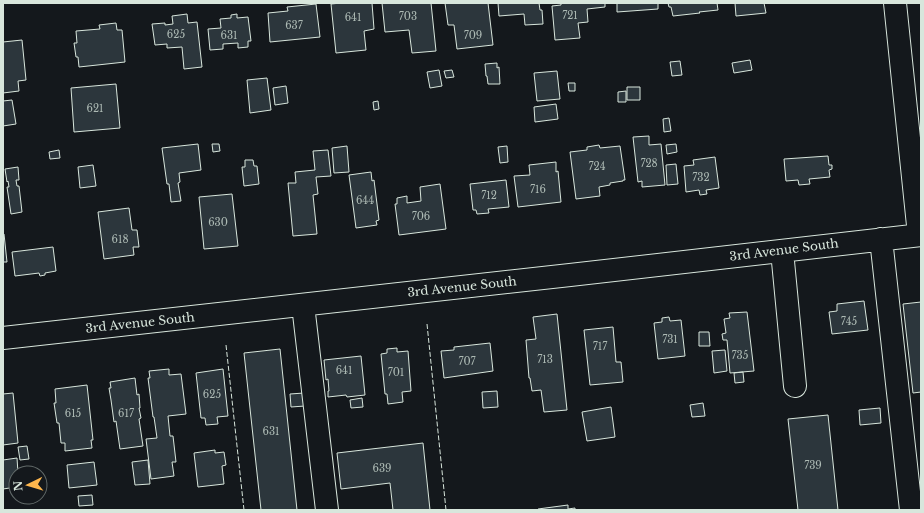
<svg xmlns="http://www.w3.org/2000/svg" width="924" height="513" font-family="'Libre Baskerville',serif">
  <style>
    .building { fill: #2c363c; stroke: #d8e6dc }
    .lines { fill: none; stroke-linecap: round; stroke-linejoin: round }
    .minor-casing { stroke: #d8e6dc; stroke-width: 24 }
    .minor { stroke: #14181c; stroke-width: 22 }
    .fence { stroke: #d8e6dc; stroke-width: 1; stroke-dasharray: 5 2; stroke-linecap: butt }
    .labels { text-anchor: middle; stroke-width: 3; stroke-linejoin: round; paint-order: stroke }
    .number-label { font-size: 10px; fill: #adbab4 }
    .street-label { font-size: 12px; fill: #d8e6dc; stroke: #14181c }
  </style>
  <rect width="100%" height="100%" fill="#14181c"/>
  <path class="building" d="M341 3H372L374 29 364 31 366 50 336 53 331 4Z
    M382 3H431L436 51 412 53 409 30 385 32Z
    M445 3H488L493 45 457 49 454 25H448Z
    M498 3H539L540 10H542L543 24 525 25 524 14 499 16Z
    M561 3H605V7L587 9 588 22 578 23 580 38 555 40 552 6 561 5Z
    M617 3H658V9L617 12Z
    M668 3H717L718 10 699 12 700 13 673 16 671 7H669Z
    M735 3H764L766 13 736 16Z
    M316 4 320 37 270 42 268 13 288 11 287 7Z
    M187 14 188 23 197 22 202 67 184 69 182 47 167 48V44L155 45 152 24 165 23V25L173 24 172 16Z
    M237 14V18L248 17 251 41H248V47L238 48V43L223 44V49L210 50 208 29 221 28 220 19 231 18V15Z
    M116 23 117 30H122L125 62 79 67 78 57H76L74 43H77L76 31 100 29 99 25Z
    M22 40 26 80 18 81 19 91 3 93V42Z
    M750 60 752 70 734 73 732 63Z
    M680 61 682 75 672 76 670 62Z
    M497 63V68L499 67 500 84H488L487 76H486L485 64Z
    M439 70 442 86 430 88 427 72Z
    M452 70 454 77 446 78 444 71Z
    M557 71 560 99 537 101 534 73Z
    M267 78 271 110 250 113 247 80Z
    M568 83H575V91H569Z
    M116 84 120 128 74 132 71 88Z
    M286 86 288 103 275 105 273 88Z
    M627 87H640V100H627Z
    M626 91V102H618V92Z
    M12 100 16 124 3 126V101Z
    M378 101 379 109 374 110 373 102Z
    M556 104 558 119 535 122 534 107Z
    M669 118 671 131 664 132 663 119Z
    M649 136V145L661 144 665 185 642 187V181L638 182 633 137Z
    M198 144 201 170 179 173 180 182 178 183 181 201 171 202 169 184H167L162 148Z
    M212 144H219L220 151 213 152Z
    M676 144 677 152 667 154 666 145Z
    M599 145 600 148 620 146 625 180H623V181L610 183V185L599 187 600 196 576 199 570 152 587 150V147Z
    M347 146 349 172 334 173 332 148Z
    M507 146 508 162 500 163 498 147Z
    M59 150 60 158 50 159 49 152Z
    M328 150 331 176 316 177 318 194 313 195 317 234 293 236 288 183H296L295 172 315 170 313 151Z
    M828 156 829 165H832V169L829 170 830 177 809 179 810 184 799 185 798 180 786 181 784 159Z
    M715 157 719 188 706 190 707 194 700 195 699 190 686 192 684 166 694 165 693 160Z
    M245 160H253L254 166H257L259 184 244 186 242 167H245Z
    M556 162V172L558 171 561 202 518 207 514 176 530 175 529 165Z
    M676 164 678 184 667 185 666 165Z
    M93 165 96 186 80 188 78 167Z
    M18 167 19 180H16L17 186H19L22 212 11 214 7 187H9L8 181 7 182 5 169Z
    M371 172 372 181 374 180 379 220 376 221 377 225 356 228 349 175Z
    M506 180 509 207 488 209 489 213 477 214 476 210H473L470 184Z
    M440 184 446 229 399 235 395 204H397V198L407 196V203L421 201 420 187Z
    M232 194 238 246 204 249 199 197Z
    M129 208 132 230H137L139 247H133L134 255 104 259 98 212Z
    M3 234H4L7 262H3Z
    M53 247 56 271 45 273V275L40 276 39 273 15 276 12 252Z
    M864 301 868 330 832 334 829 312 837 311V304Z
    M921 302V392L913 393 903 304Z
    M747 312 754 371 730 373 727 340H723L722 334 726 333 724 319 730 318 729 313Z
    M557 314 567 410 544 412 541 390 532 391 530 378H529L526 340 536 339 533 317Z
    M669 317 670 321 681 320 685 356 658 359 654 323 662 322V318Z
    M613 327 616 362H621L623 382 590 385 584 330Z
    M699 332H709L710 346H699Z
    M490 343 493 371 444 378 441 351 454 350V347Z
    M397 348V352L408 351 411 391 402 392 403 402 388 404 387 394H385L381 354 387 353V349Z
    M280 349 297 510H261L244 353Z
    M725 350 727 371 714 373 712 351Z
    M361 356 365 395 347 397 346 395 328 397V391H329L328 379 326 380 324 360Z
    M169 369V375L181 374 186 414 168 416 170 436H173L176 462H172L174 476 151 479 146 439 157 438 154 417H153L148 378H150L149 371Z
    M223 369 228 416 217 417 218 424 206 425 205 418H201L196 373Z
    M743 372 744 382 735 383 734 373Z
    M135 378 137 395 139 394 140 408H139L141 418 139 419 143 446 120 449 116 421 114 422 111 400 109 388H111L110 382Z
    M87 385 93 440H91L92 448 65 451V443H61L59 423H57L54 403H56L55 389Z
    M497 391 498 407 483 408 482 392Z
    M13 393 18 443 3 445V394Z
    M304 393 305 406 291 407 290 394Z
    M362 398 363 407 351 408 350 400Z
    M703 403 705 416 692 417 690 405Z
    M611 407 615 437 587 441 582 412Z
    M880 408 881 423 860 425 859 410Z
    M828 415 838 510H798L788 419Z
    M423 443 430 510H393L390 483 341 489 337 453Z
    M27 446 29 459 20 460 18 447Z
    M215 450V453L224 452 226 465 222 466 224 484 198 487 194 453Z
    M17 458 18 473H16V487L3 489V460Z
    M148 460 150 484 135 485 132 462Z
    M94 462 97 485 69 488 67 465Z
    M92 495 93 505 79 506 78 496Z
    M568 505V509L575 508V510H538V509Z"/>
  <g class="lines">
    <defs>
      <path id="minor" d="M895 3 919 235
        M881 239 911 510
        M782 251 795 386
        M303 305 327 510
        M3 338 570 275 921 235"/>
    </defs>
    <use href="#minor" class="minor-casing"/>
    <use href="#minor" class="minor"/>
    <path class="fence" d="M427 324 446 510
      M226 345 244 510"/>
  </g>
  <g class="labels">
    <g class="number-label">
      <text x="570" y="19">721</text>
      <text x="408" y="20">703</text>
      <text x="353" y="21">641</text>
      <text x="294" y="29">637</text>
      <text x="176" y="38">625</text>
      <text x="229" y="39">631</text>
      <text x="473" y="39">709</text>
      <text x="95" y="112">621</text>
      <text x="649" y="167">728</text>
      <text x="597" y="170">724</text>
      <text x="701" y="181">732</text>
      <text x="538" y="193">716</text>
      <text x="489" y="199">712</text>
      <text x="365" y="204">644</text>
      <text x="421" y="220">706</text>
      <text x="218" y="226">630</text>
      <text x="120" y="243">618</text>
      <text x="849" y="325">745</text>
      <text x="670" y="343">731</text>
      <text x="600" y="350">717</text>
      <text x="740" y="359">735</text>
      <text x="545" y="363">713</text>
      <text x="467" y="365">707</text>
      <text x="344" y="374">641</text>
      <text x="396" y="376">701</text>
      <text x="212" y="398">625</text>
      <text x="73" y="417">615</text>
      <text x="126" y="417">617</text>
      <text x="271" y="435">631</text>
      <text x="813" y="469">739</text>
      <text x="382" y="472">639</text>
    </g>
    <g class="street-label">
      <text transform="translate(784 250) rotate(-7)" y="4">3rd Avenue South</text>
      <text transform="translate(462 287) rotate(-6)" y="4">3rd Avenue South</text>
      <text transform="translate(140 323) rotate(-6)" y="4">3rd Avenue South</text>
    </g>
  </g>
  <rect width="924" height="513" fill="none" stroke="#d8e6dc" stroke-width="8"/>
  <g transform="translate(28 485) rotate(265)"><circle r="19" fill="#14181c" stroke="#626a69"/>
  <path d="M0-3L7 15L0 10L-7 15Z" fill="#ffb74d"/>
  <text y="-6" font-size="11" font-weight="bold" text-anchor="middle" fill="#d8e6dc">N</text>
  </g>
</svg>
